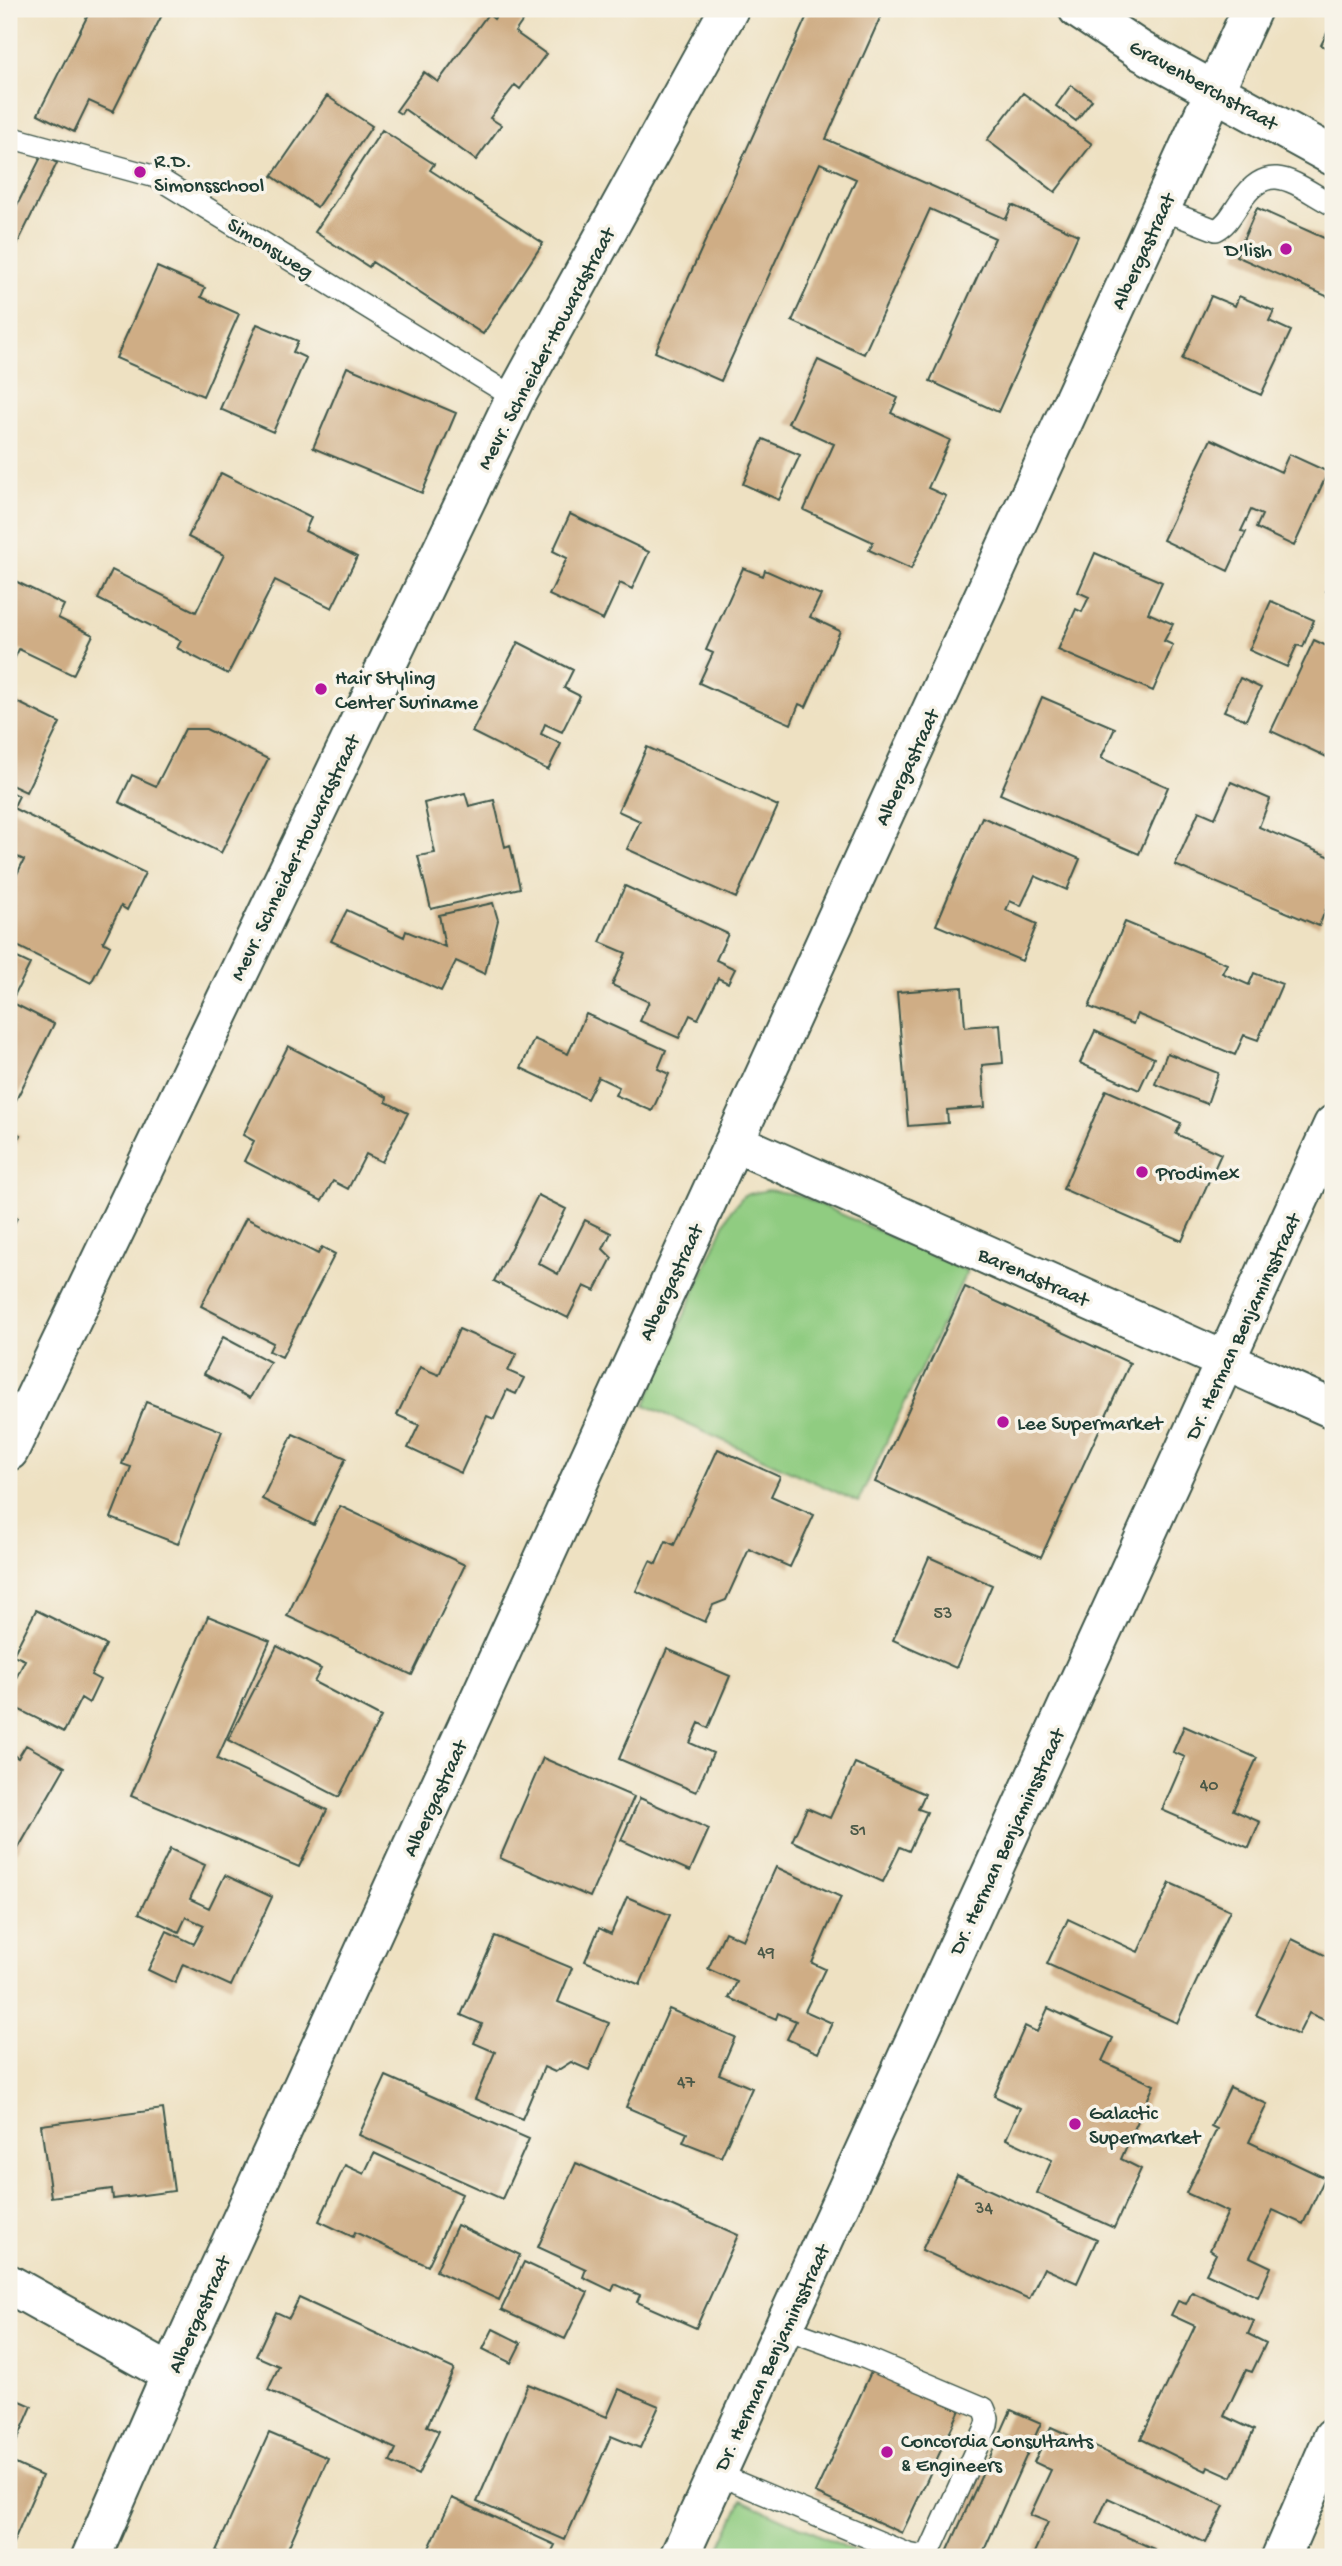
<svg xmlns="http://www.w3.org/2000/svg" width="1342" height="2566" font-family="'Gochi Hand',sans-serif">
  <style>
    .green { fill: #90cc81; stroke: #58845a; stroke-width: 2 }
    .building { fill: #cfad85 }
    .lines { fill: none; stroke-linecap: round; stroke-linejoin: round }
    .service-casing { stroke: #3e5649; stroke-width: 24 }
    .minor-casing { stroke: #3e5649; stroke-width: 42 }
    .tertiary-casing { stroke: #3e5649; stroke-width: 42 }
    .service { stroke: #fff; stroke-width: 21 }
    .minor { stroke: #fff; stroke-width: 38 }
    .tertiary { stroke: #fff; stroke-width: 38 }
    .poi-dot { fill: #b5179e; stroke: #f7f3e8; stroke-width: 2.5 }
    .labels { text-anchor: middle; stroke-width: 7; stroke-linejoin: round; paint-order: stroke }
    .number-label { font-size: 18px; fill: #4b5948 }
    .street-label { font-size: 21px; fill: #1f3d34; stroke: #f7f3e8 }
    .poi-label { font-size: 21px; fill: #1f3d34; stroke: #f7f3e8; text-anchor: start }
  </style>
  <rect width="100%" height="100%" fill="#f7f3e8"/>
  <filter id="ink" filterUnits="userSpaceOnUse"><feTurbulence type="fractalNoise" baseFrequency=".0143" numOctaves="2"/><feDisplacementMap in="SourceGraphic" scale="14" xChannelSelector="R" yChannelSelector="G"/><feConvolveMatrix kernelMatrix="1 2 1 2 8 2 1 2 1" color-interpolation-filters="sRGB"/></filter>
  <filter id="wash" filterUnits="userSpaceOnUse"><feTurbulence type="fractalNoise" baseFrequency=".00686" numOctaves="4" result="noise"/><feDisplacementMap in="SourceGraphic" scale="28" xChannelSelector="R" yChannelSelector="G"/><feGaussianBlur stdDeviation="1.57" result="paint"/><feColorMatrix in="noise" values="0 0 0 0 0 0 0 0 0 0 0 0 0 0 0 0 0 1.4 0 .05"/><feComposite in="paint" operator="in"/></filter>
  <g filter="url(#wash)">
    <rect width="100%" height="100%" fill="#eee1c2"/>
    <path class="green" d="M768 1190 799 1195 967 1271 858 1502 645 1405 729 1213 744 1195Z
      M742 2500 868 2557H716Z"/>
    <g id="blocks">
      <path class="building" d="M91 9H165L113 112 89 101 74 132 38 114Z
        M501 9H510L524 19 515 32 546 54 520 89 515 85 490 118 501 125 476 160 404 109 401 114 396 111 424 72 438 82 488 14 494 19Z
        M810 9H884L826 139 1006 219 1012 205 1078 235 998 412 930 381 995 238 930 209 864 354 792 321 856 179 820 163 721 381 655 352Z
        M1333 21V51L1321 45Z
        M1071 85 1092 100 1076 121 1056 106Z
        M1023 93 1092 144 1055 192 987 140Z
        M327 96 372 126 317 207 272 176Z
        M382 130 434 164 430 170 543 243 483 334 372 262 369 267 315 232Z
        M42 155 57 163 11 257 9 256V221Z
        M1257 208 1333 242V299L1236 256Z
        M157 267 205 288 201 297 239 314 203 396 116 358Z
        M1211 296 1235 306 1239 296 1274 311 1269 321 1291 331 1261 395 1182 359Z
        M257 324 298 341 293 352 306 358 273 432 220 409Z
        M818 360 898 398 891 413 950 440 928 488 946 496 911 569 869 550 873 542 804 510 834 444 788 423Z
        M347 367 456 413 422 493 313 448Z
        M763 439 800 455 779 500 743 484Z
        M1211 439 1281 472 1289 454 1328 472 1294 546 1256 528 1262 515 1251 510 1241 531 1246 532 1228 571 1163 540Z
        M221 473 311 518 305 531 357 557 332 608 275 580 228 674 177 648 181 641 98 599 112 570 196 612 224 555 188 537Z
        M570 514 649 552 632 589 620 583 603 620 549 595 567 558 553 551Z
        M1095 553 1162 582 1148 613 1173 624 1164 641 1173 645 1153 691 1058 650 1076 609 1082 612 1089 597 1078 592Z
        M743 568 763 576 765 570 821 595 810 617 840 631 806 707 799 704 791 724 699 683 713 653 706 650Z
        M1333 574V594L1326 591Z
        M9 578 64 605 58 618 93 635 73 675 19 649 9 670Z
        M1271 601 1314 620 1303 647 1297 645 1287 667 1249 650Z
        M1314 640 1333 649V760L1271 731Z
        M518 642 573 670 564 688 580 696 562 732 545 724 541 734 561 744 548 770 472 732Z
        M1240 678 1261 688 1246 720 1224 711Z
        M1042 697 1115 728 1101 758 1168 787 1139 854 1000 794Z
        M9 698 60 723 26 792 9 784Z
        M185 729H206L268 759 221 853 119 802 132 775 156 786Z
        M647 747 778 806 736 898 627 849 640 821 618 811Z
        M1231 782 1270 799 1259 827 1333 858V906L1328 904 1319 926 1175 865 1199 811 1215 818Z
        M9 791 19 796 13 808 145 873 127 910 121 906 103 942 110 946 91 983 9 942V890L24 860 9 853Z
        M465 793 469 806 494 800 505 847 510 845 520 888 431 909 418 856 435 853 424 803Z
        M982 817 1080 859 1067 890 1035 876 1021 906 1010 901 1006 910 1037 924 1022 961 936 925Z
        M625 886 728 934 716 960 735 969 728 983 718 978 698 1019 690 1015 679 1038 640 1021 649 1002 612 985 626 953 600 942Z
        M493 903 498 920 485 974 456 961 441 991 331 941 347 910 404 937 406 931 445 947 439 915Z
        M1125 922 1227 964 1222 973 1249 985 1254 973 1282 984 1258 1040 1244 1035 1235 1055 1137 1014 1133 1024 1089 1007Z
        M9 954 30 964 11 1002 54 1024 16 1100 9 1096Z
        M962 987 965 1027 1000 1024 1003 1063 982 1065 985 1107 947 1110 948 1123 908 1126 897 992Z
        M586 1014 666 1050 658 1069 669 1074 652 1111 615 1095 619 1087 598 1077 587 1099 521 1068 534 1039 568 1054Z
        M1095 1031 1154 1058 1139 1090 1080 1063Z
        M288 1046 387 1097 386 1102 408 1113 382 1162 366 1154 348 1189 333 1181 322 1201 244 1161 254 1141 243 1135Z
        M1167 1053 1218 1073 1207 1104 1155 1084Z
        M1106 1090 1181 1123 1176 1134 1221 1154 1182 1241 1063 1189Z
        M9 1129 20 1135 9 1159Z
        M538 1195 566 1209 538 1263 558 1274 585 1220 611 1233 603 1249 612 1258 595 1291 584 1286 568 1318 494 1281Z
        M9 1214 17 1218 9 1234Z
        M246 1218 318 1254 322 1247 335 1254 282 1357 269 1351 273 1343 201 1306Z
        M965 1287 1130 1363 1041 1557 875 1482Z
        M459 1329 516 1354 508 1371 524 1378 516 1394 507 1390 494 1419 487 1416 461 1473 408 1448 419 1425 397 1415 420 1367 439 1375Z
        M223 1337 270 1362 250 1398 204 1374Z
        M146 1402 222 1431 178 1544 111 1518 131 1467 122 1464Z
        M293 1434 346 1458 314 1525 262 1499Z
        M718 1449 780 1477 771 1496 814 1515 790 1567 749 1549 726 1600 713 1605 705 1622 636 1591 650 1561 656 1564 666 1541 674 1545Z
        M340 1506 465 1565 412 1675 287 1616Z
        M929 1557 992 1585 956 1668 893 1640Z
        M36 1610 106 1645 91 1675 100 1680 89 1703 81 1698 64 1732 14 1707 9 1717V1692L25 1660 13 1655Z
        M208 1616 270 1641 217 1759 327 1810 299 1867 131 1796Z
        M277 1646 321 1669 314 1682 381 1717 339 1797 228 1740Z
        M667 1649 730 1676 708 1728 699 1723 690 1743 713 1753 696 1792 619 1759Z
        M1184 1726 1257 1758 1233 1810 1260 1822 1249 1848 1162 1810 1185 1757 1173 1752Z
        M26 1745 65 1767 11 1861 16 1864 9 1877V1752L18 1758Z
        M543 1758 634 1797 590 1897 500 1858Z
        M855 1763 925 1794 918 1809 927 1812 909 1851 900 1847 883 1882 792 1841 807 1808 830 1818Z
        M640 1798 709 1829 690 1871 621 1840Z
        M170 1849 205 1865 190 1899 209 1908 225 1875 272 1897 231 1986 183 1964 175 1983 148 1970 167 1931 194 1944 204 1925 186 1917 179 1932 139 1913Z
        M776 1867 841 1897 812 1963 825 1969 805 2011 832 2023 818 2053 787 2039 796 2021 778 2013 776 2019 729 1998 737 1982 708 1969 725 1932 743 1940Z
        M1170 1883 1230 1910 1177 2023 1047 1964 1068 1919 1138 1952Z
        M627 1897 670 1915 640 1985 585 1961 599 1928 611 1934Z
        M495 1936 572 1968 558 2002 609 2023 589 2070 571 2062 555 2072 544 2067 522 2119 475 2099 495 2052 474 2043 482 2024 461 2015Z
        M1292 1939 1333 1959V2024L1309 2013 1298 2035 1256 2015Z
        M1048 2008 1113 2038 1102 2061 1154 2085 1121 2159 1141 2169 1114 2228 1037 2193 1052 2160 1006 2139 1020 2108 994 2096 1025 2026 1037 2032Z
        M669 2009 735 2037 719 2074 752 2088 721 2157 683 2142 687 2133 626 2107Z
        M386 2076 529 2139 502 2199 359 2135Z
        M1230 2087 1267 2104 1249 2142 1325 2178 1303 2224 1273 2210 1250 2257 1271 2267 1258 2297 1206 2273 1216 2254 1210 2250 1228 2212 1186 2193 1217 2129 1211 2126Z
        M163 2109 174 2191 113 2199 112 2189 51 2197 41 2125Z
        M374 2153 462 2194 428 2266 355 2232 353 2237 319 2221 345 2165 364 2174Z
        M576 2163 738 2235 696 2328 637 2302 640 2295 615 2284 612 2291 583 2277 586 2269 538 2247Z
        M957 2175 1097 2239 1077 2283 1044 2268 1029 2299 922 2250Z
        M457 2225 520 2255 499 2300 436 2271Z
        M524 2262 588 2292 565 2339 501 2310Z
        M1192 2292 1254 2321 1248 2334 1266 2343 1252 2372 1246 2370 1224 2416 1254 2430 1232 2477 1208 2466 1206 2471 1141 2439 1195 2326 1171 2315 1178 2301 1186 2304Z
        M299 2298 454 2369 427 2426 439 2431 418 2475 390 2462 396 2449 268 2390 279 2366 256 2356 276 2312 289 2318Z
        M493 2329 521 2343 511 2363 483 2349Z
        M872 2370 960 2410 902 2533 815 2493Z
        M528 2384 607 2417 619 2389 659 2406 640 2448 611 2436 565 2540 477 2502Z
        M9 2396 32 2406 15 2445 9 2442Z
        M1011 2410 1041 2423 981 2557H945Z
        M1051 2427 1224 2506 1206 2543 1108 2498 1096 2523 1154 2549 1150 2557H1032L1048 2522 1030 2515 1051 2470 1034 2462Z
        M269 2433 328 2458 284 2557H229L216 2551Z
        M9 2461 42 2476 9 2552Z
        M452 2498 555 2545 549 2557H425Z"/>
    </g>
  </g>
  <g filter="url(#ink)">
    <use href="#blocks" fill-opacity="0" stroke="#3e5649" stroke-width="2"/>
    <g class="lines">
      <defs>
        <path id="service" d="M9 137 156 177 515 398
          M1161 209 1216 230C1228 224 1233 212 1241 201 1270 157 1297 186 1333 205
          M717 2474 908 2554 918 2556 929 2553 987 2425 988 2418 984 2408 861 2356 784 2328"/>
        <path id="minor" d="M734 1142 1333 1409
          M9 1451 515 398 729 9
          M9 2284 171 2374
          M91 2557 171 2374 1252 9
          M1281 2557 1333 2437"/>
        <path id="tertiary" d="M1078 9 1141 51 1333 156
          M679 2557 1333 1125"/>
      </defs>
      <use href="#service" class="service-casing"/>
      <use href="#minor" class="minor-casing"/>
      <use href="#tertiary" class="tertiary-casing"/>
      <use href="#service" class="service"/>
      <use href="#minor" class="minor"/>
      <use href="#tertiary" class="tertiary"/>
    </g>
  </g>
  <g class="poi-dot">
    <circle cx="140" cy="172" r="7"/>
    <circle cx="1286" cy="249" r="7"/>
    <circle cx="321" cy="689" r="7"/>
    <circle cx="1142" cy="1172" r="7"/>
    <circle cx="1003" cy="1422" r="7"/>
    <circle cx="1075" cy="2124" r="7"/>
    <circle cx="887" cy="2452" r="7"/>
  </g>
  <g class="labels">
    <g class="number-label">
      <text x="943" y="1618">53</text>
      <text x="1209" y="1790">40</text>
      <text x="858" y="1835">51</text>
      <text x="766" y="1957">49</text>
      <text x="686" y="2087">47</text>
      <text x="984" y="2213">34</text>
    </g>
    <g class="street-label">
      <text transform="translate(1204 84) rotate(29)" y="7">Gravenberchstraat</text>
      <text transform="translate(271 247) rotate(32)" y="7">Simonsweg</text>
      <text transform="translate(1142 251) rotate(-65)" y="7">Albergastraat</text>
      <text transform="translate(545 348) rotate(-62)" y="7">Mevr. Schneider-Howardstraat</text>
      <text transform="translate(906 767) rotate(-65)" y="7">Albergastraat</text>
      <text transform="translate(294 857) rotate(-64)" y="7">Mevr. Schneider-Howardstraat</text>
      <text transform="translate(1034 1276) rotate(24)" y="7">Barendstraat</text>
      <text transform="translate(670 1282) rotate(-65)" y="7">Albergastraat</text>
      <text transform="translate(1242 1326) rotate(-65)" y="7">Dr. Herman Benjaminsstraat</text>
      <text transform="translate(434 1798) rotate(-65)" y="7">Albergastraat</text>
      <text transform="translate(1006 1841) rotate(-65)" y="7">Dr. Herman Benjaminsstraat</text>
      <text transform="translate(198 2314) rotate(-66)" y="7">Albergastraat</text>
      <text transform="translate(771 2357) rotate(-65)" y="7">Dr. Herman Benjaminsstraat</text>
    </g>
    <g class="poi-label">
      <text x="154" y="167">R.D.<tspan x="154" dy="24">Simonsschool</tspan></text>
      <text x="1272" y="256" text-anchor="end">D'lish</text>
      <text x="335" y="684">Hair Styling<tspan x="335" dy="24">Center Suriname</tspan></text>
      <text x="1156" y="1179">Prodimex</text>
      <text x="1017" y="1429">Lee Supermarket</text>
      <text x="1089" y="2119">Galactic<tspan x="1089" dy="24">Supermarket</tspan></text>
      <text x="901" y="2447">Concordia Consultants<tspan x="901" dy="24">&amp; Engineers</tspan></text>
    </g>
  </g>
  <rect width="1342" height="2566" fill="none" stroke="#f7f3e8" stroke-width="35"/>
</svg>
